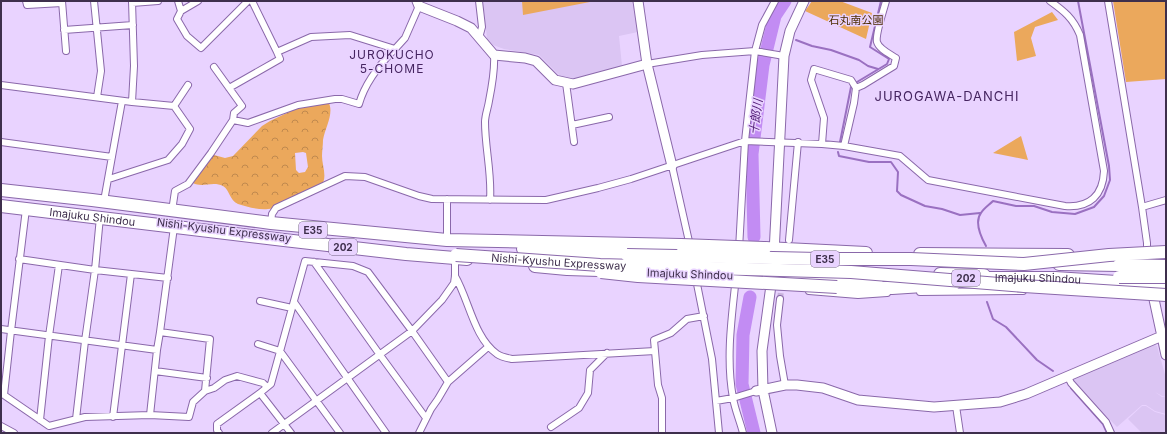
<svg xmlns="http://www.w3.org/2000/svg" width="1167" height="434" font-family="Inter,'Noto Sans JP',sans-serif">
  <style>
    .built { fill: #dbc5f3 }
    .forest { fill: url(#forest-crowns); fill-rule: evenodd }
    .green { fill: #eba85c }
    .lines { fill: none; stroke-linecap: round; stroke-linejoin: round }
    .stream { stroke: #9a70c1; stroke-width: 2 }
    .river { stroke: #c28cf3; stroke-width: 13 }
    .street-tunnel { stroke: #c7b2db; stroke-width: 6; stroke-dasharray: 6 3; stroke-linecap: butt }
    .street-casing { stroke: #8a68aa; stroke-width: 8 }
    .secondary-casing { stroke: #8a68aa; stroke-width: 11 }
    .highway-casing { stroke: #8a68aa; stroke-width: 14 }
    .street { stroke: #fff; stroke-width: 6 }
    .secondary { stroke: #fff; stroke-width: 9 }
    .highway { stroke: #fff; stroke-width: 12 }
    .highway-bridge-casing { stroke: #8a68aa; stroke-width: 14; stroke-linecap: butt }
    .highway-bridge { stroke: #fff; stroke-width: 12 }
    .labels { text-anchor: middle; stroke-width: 3; stroke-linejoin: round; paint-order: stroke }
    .shield { fill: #e9d3ff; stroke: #716082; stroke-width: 1 }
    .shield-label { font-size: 10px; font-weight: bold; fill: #3e2f4c }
    .park-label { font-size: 11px; fill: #4c2b00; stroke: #e9d3ff }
    .street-label { font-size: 11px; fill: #3e2f4c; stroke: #e9d3ff }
    .neighbourhood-label { font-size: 12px; letter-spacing: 1px; fill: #452460; stroke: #e9d3ff }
    .water-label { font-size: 12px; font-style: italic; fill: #4f1974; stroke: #e9d3ff }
    .quarter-label { font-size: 13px; letter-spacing: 1px; fill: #452460; stroke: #e9d3ff }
  </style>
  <defs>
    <pattern id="forest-crowns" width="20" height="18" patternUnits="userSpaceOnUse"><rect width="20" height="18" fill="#eba85c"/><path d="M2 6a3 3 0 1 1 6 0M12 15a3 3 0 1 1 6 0" fill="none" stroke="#c0894e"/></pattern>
  </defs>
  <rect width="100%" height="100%" fill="#e9d3ff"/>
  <path class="built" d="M483 1H633L638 32 619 36 622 66 577 79H568L560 76 539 55 504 49 493 45 487 39Z
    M1152 344 1157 346 1166 378V396H1162L1155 392 1162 397 1166 396V414L1155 411 1146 405H1142L1117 427 1073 382V377Z
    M1142 406H1146L1155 412 1166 415V433H1142L1128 419Z"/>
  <path class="forest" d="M328 101C335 113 325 127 323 140 323 145 322 151 322 156 322 166 328 177 321 186 308 192 281 208 268 209 259 210 247 207 238 204 229 200 230 190 223 186 213 181 202 188 193 183V176L208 158 214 155 225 158 233 156 262 126 270 121 308 103ZM303 152 306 153 308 167 305 172 299 173 296 170 295 153Z"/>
  <path class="green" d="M522 1H595L523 15Z
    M812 1H840L872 13 866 39 805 11Z
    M1113 1H1166V79L1126 82Z
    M1052 12 1058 20 1035 27 1031 38 1036 56 1017 61 1014 32Z
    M1021 136 1028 160 993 153Z"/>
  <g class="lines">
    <path class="stream" d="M796 40 812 46 831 50 859 60 868 66 878 69
      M857 82 887 64 889 59 870 47 881 1
      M840 142 851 87
      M838 152 839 156 869 162H891L898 172 897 191 901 195 925 206 942 209 960 215 980 213
      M986 246C981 237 974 222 981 213 984 208 989 205 993 201L1016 206H1034L1052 212 1075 214 1094 207 1104 196 1110 180 1109 166 1078 1
      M987 302 993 319 1006 327 1037 360 1053 371
      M1071 388 1103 424 1107 433"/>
    <path class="river" d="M754 237 752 154 757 114 763 65 775 16 785 1
      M750 297 743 335 742 384 754 433"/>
    <path class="street-tunnel" d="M780 299 782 283"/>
    <defs>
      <path id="street" d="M26 1 27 5 62 3
        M62 1 66 51
        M94 1 101 71 97 97
        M178 1 181 11
        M198 1 181 11 177 19 187 36 201 48 248 1
        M252 1 277 52 311 37 350 35 395 49 405 38 419 6
        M479 1 482 27 479 38
        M1108 1 1142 207 1147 243V254
        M132 3 158 1
        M64 30 133 25
        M647 64 702 55 755 51 784 56
        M566 83 574 142
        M1 85 132 102 134 66 132 1
        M229 88 280 59 277 52
        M132 102 174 106 188 85
        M233 120 248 123 298 105 335 99H342L359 104C365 83 379 65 395 49
        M572 125 609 117
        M1 142 112 157
        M822 144 824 118 811 80 814 69 851 80 856 88
        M844 146 854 103 856 88 863 85 894 66 896 58C890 54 879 49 877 42 875 35 884 9 886 1
        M672 166 690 246
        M109 179 168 160 182 144 190 129 174 106
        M447 199V240
        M490 200C492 174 485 148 485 122 485 115 488 108 489 101 492 86 495 70 494 55
        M104 201 122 101
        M1142 207 1166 200
        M172 211 175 191 188 184 211 153 233 120 234 113 242 106 214 67
        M271 223 272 214 276 208 345 176 365 177 419 196 432 199 546 200 598 188 631 179 745 141 822 144 844 146 900 156 928 180 1065 206C1090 208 1103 195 1104 171L1080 35C1073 18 1064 11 1050 1
        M789 240 798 142
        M739 249 745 141 755 51 762 25 775 1
        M19 259 95 270 168 278
        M314 262 380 355 426 418
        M737 267C733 309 725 355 733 398 735 410 740 421 743 433
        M455 276C469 300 474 338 497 354 501 357 507 358 512 359L655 351 658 385 662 398V433
        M696 279 712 359 719 433
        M809 291 858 295 887 293
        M920 292 1023 291
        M780 299 777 325 780 356 785 385
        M260 301 292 308
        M294 302 386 433
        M1 329 157 350 160 332 210 339 205 391 193 402 189 417 150 415 85 417 49 426 1 393
        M160 332 174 227
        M258 344 280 351 340 433
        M655 351 654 340 671 333 687 319 704 316
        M155 371 207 378
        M1068 377 1071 383 1106 422 1111 433
        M205 391 214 388 225 380 237 376 263 383 267 387
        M260 393 271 384 305 261 353 266 368 272 412 331 448 382
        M4 395 11 331 26 209
        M716 401 733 398 756 391
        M956 406 960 433
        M150 415 157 350
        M113 417 131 274
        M76 419 85 341 95 270 100 217
        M40 420 49 336 59 265
        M1 426 14 433
        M551 427 579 408 588 393 590 370 607 353
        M219 433 217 430V424L260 393 291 433
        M272 433 412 331 442 300 454 283 455 276V258
        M419 433 431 409 438 399 448 382 488 347"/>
      <path id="secondary" d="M417 1 419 6 457 21 471 28 494 55 525 58 536 61 555 80 573 84 647 64
        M638 1 647 64 672 166
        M774 253 784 56 790 31 804 1
        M772 278 762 351 763 390 772 433
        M1152 290 1166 355
        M756 391 785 385H797L823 388 858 400 934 407 1000 402 1026 394 1162 336"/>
      <g id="highway">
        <path d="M1 190 92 200 271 223 447 240 681 245"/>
        <path id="s1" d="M1 206 284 240 406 254 467 259"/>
        <path d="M765 248 866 253"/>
        <path d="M523 249 627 255"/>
        <path d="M920 254 1068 255"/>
        <path d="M1059 264 1119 265"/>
        <path d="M535 266 567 269 599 270"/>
        <path d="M940 274 984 275"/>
        <path d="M765 276 877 279"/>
        <path id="s2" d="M975 278H1055L1132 283H1166"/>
        <path d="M837 287 892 288 954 284"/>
      </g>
    </defs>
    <use href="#street" class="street-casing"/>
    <use href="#secondary" class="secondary-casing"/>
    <use href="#highway" class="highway-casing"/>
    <use href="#street" class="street"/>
    <use href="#secondary" class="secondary"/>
    <use href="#highway" class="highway"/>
    <defs>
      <g id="highway-bridge">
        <path d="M681 245 765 248"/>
        <path id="s3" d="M456 255 600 265 851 272 1024 286 1166 295"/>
        <path d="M627 255 819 259H911L1024 264 1109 255 1166 252"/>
        <path d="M1119 265 1166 266"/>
        <path d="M601 272 638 276 837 287"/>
        <path d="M1119 277H1166"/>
      </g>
    </defs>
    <use href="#highway-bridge" class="highway-bridge-casing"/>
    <use href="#highway-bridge" class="highway-bridge"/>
  </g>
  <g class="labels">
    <g class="shield">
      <rect x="299" y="222" width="28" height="16" rx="3"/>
      <rect x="329" y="239" width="28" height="16" rx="3"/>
      <rect x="811" y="251" width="28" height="16" rx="3"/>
      <rect x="952" y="270" width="28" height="16" rx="3"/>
    </g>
    <g class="shield-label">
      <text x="313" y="234">E35</text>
      <text x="343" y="251">202</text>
      <text x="825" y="263">E35</text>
      <text x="966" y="282">202</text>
    </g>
    <g class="park-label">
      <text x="856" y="24">石丸南公園</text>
    </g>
    <g class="street-label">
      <text dy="4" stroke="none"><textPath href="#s1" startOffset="92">Imajuku Shindou</textPath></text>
      <text transform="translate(224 230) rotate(7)" y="4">Nishi-Kyushu Expressway</text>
      <text dy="4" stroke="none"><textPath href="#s3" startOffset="103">Nishi-Kyushu Expressway</textPath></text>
      <text transform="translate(690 274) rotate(2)" y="4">Imajuku Shindou</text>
      <text dy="4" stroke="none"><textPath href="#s2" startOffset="63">Imajuku Shindou</textPath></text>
    </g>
    <g class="neighbourhood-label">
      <text x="392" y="59">JUROKUCHO<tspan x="392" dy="14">5-CHOME</tspan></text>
    </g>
    <g class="water-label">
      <text transform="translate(756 117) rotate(-83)" y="4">十郎川</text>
    </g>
    <g class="quarter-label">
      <text x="947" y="101">JUROGAWA-DANCHI</text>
    </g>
  </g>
  <rect width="1167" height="434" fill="none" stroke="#3e2f4c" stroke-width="4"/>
</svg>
